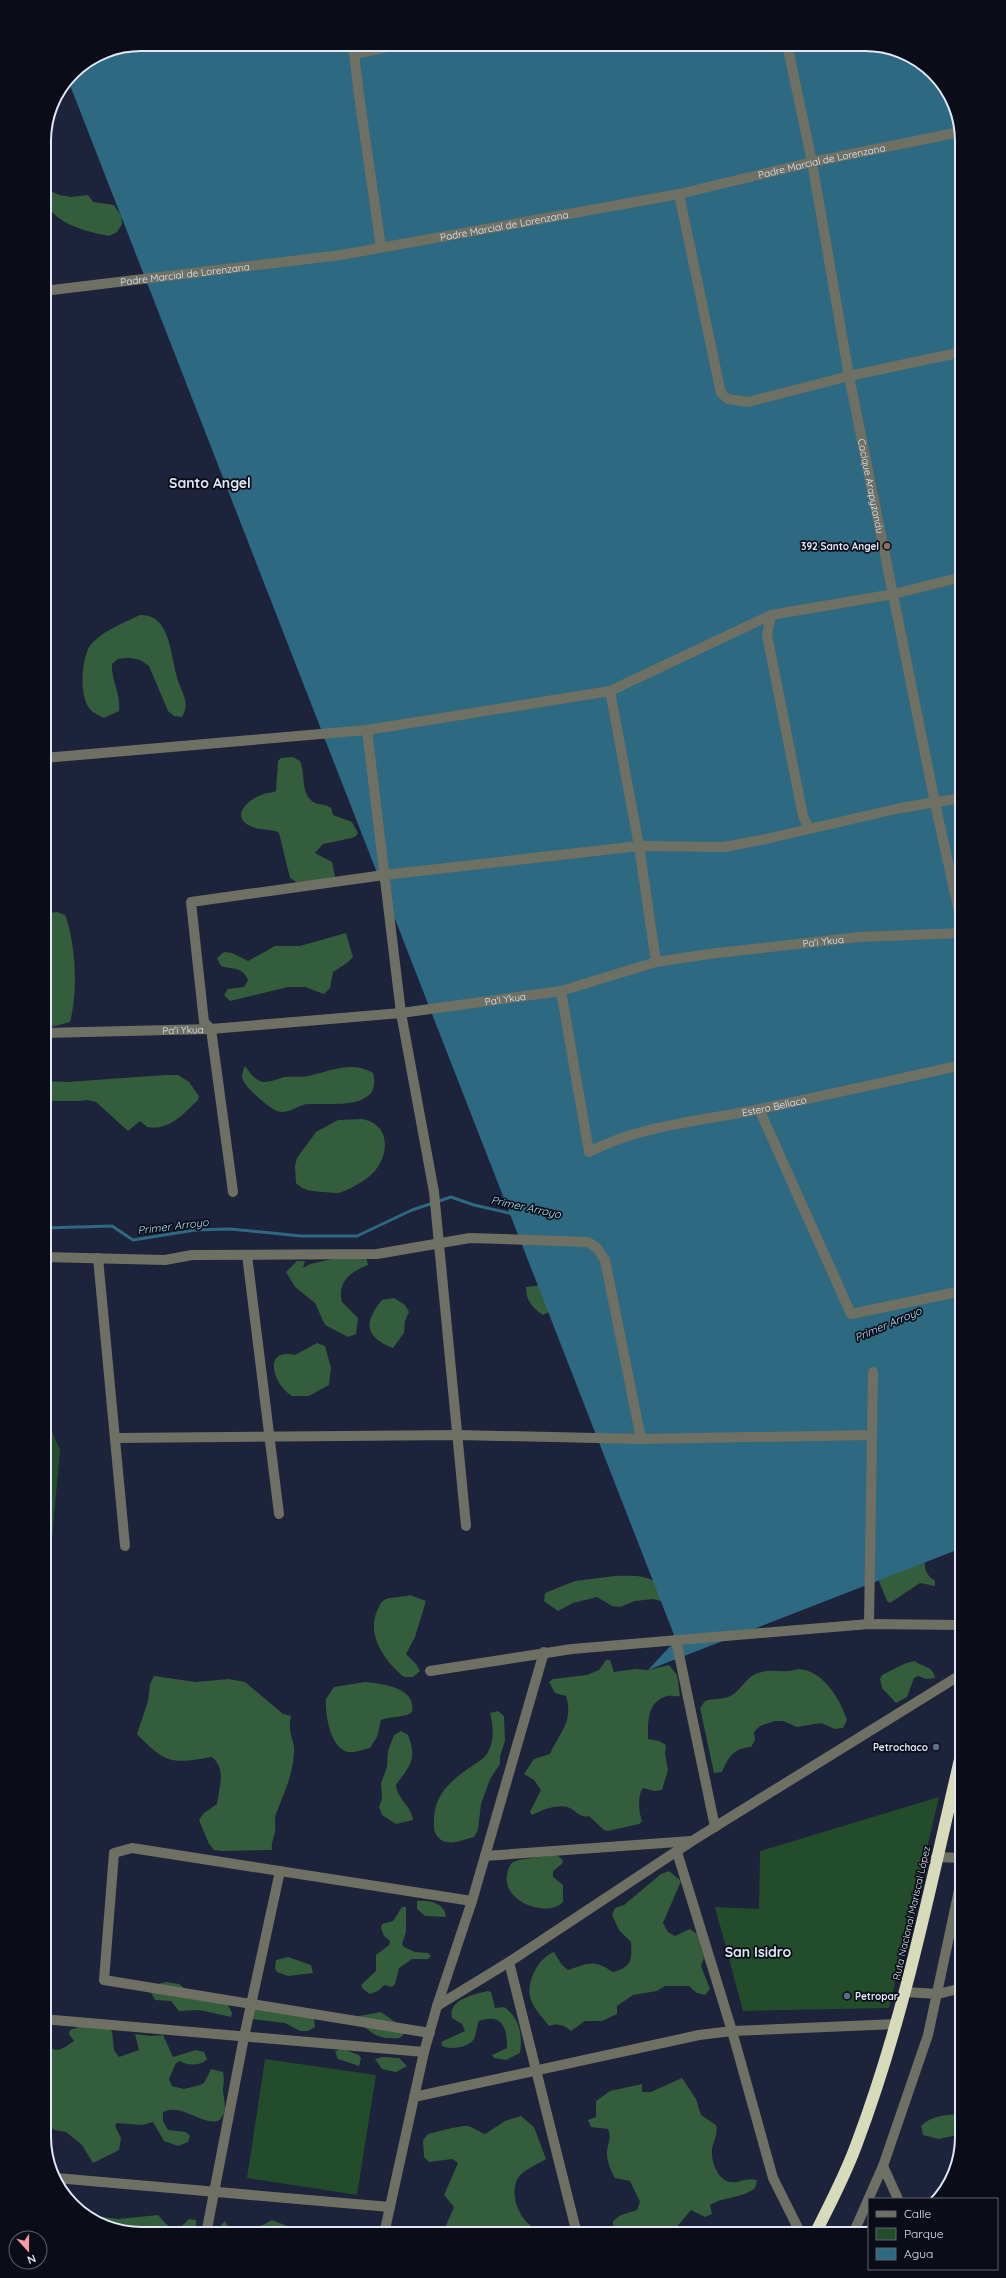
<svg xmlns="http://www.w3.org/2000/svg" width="1006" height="2278" font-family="Quicksand,sans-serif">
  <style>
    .green { fill: #234c2b }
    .forest { fill: #345d3b }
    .water { fill: #2e6982 }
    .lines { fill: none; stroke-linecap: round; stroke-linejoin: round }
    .stream { stroke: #2e6982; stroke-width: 3 }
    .minor { stroke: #6e7063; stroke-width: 10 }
    .highway { stroke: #d7dbb9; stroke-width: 12 }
    .education-dot { fill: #8d6e63; stroke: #0a0d17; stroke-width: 1.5 }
    .service-dot { fill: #5c6f8a; stroke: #0a0d17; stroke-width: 1.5 }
    .labels { text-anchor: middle; stroke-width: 3.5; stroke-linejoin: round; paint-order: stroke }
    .street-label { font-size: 10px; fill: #e1e7f7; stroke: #0a0d17 }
    .poi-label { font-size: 10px; font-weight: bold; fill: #e1e7f7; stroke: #0a0d17; text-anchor: end }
    .water-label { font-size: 11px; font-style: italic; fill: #b0e2fb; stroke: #0a0d17 }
    .district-label { font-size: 14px; font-weight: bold; fill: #e1e7f7; stroke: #0a0d17 }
    .rim { fill: none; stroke: #e1e7f7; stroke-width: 2 }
  </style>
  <rect width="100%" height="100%" fill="#1c233a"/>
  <path class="green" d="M44 1413 60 1450 44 1627Z
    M939 1797 889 2008 743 2011 715 1907 759 1909 760 1851Z
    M265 2059 376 2075 357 2195 247 2178Z"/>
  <path class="forest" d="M44 188 59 195 71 197 88 195 93 202 114 205 121 216 122 224 117 232 109 236C84 231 42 222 44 188Z
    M140 615C171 614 170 655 177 677 181 693 191 701 182 717L174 716 168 711 149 666C139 658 130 657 118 659L112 664C111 680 121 694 119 711L104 718C99 715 92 713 89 708 79 695 81 655 92 643 105 630 123 623 140 615Z
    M293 757 300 761C306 775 300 792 313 802 319 805 326 804 331 808L333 815 352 822 358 833 356 836 352 838 323 844 315 853 332 862 335 877 301 885 290 878 279 833 276 831C268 829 257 830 250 826 230 816 248 800 261 795 266 793 271 793 276 791L278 761 281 758Z
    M57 912 65 915C76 943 78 993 70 1022L44 1029V914Z
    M346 933 353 957 347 963 333 972 330 988 324 994 305 987H288L230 1001 224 995 228 989 244 987 248 980C242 966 233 970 221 966L217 958 224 952 232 953 248 961 275 946H300Z
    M245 1066C249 1071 255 1081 263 1082 270 1082 278 1079 284 1077 294 1076 304 1078 312 1075 334 1070 352 1061 373 1073 383 1111 331 1103 309 1104 298 1104 289 1115 277 1111 270 1109 245 1087 243 1080 241 1075 243 1071 245 1066Z
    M165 1075H178L189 1082 199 1096 198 1100C183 1114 170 1131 147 1127L140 1121 128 1131 96 1102 87 1100 79 1101H44V1081L67 1082Z
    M362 1119C391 1124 390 1155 373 1173 365 1181 352 1188 342 1192 337 1194 329 1192 323 1192 312 1191 304 1191 296 1183L295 1166 297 1158 316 1132 338 1120Z
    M342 1257H366L368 1265C351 1272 337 1281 342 1302L358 1318 356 1334 348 1337 325 1325 315 1303 295 1287 286 1272 297 1261H305L303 1268 310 1264Z
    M543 1285 565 1304 543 1315C532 1308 526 1300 526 1287Z
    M394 1298 405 1305 409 1312 405 1321 404 1333 393 1348C365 1337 363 1323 382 1300Z
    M317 1343 325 1346 331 1368 329 1385 309 1396H292C273 1385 262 1347 295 1355Z
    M926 1552C924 1565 923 1573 935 1581V1586L920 1583 890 1603 887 1601 876 1574Z
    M615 1576C654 1575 654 1578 678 1606L653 1599 635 1601 620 1607 612 1606 597 1597 573 1603 558 1611 544 1601 545 1593 575 1581Z
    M410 1595 426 1601 415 1637 406 1654 416 1664 420 1671 413 1677H404C386 1662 366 1636 377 1611 379 1607 381 1601 386 1599 393 1597 403 1597 410 1595Z
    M606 1660H610L614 1672 635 1669 648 1670 669 1665 677 1675 680 1696C675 1697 672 1695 667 1696 647 1702 648 1721 648 1739L659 1741 666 1745 665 1754 668 1770 662 1790 655 1791 643 1788C637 1795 639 1813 642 1821L639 1824 608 1831 604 1830 589 1816C579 1819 576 1809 567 1807 557 1804 541 1810 532 1815L530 1812 541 1790 534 1780 524 1774 534 1759 550 1754C559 1733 574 1722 566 1696L555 1693 549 1682 553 1679 587 1675 599 1670Z
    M915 1661C921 1667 933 1665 935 1678L926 1679 918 1676 914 1678 907 1697 896 1703 882 1688 880 1679 882 1675C893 1670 902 1663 915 1661Z
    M798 1669C823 1670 840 1699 847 1720L843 1728 835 1729 821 1723 797 1727 783 1721H775L760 1726 754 1732 755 1740 751 1747C734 1748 728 1757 722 1772L714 1773 700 1708 705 1701C714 1698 725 1700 732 1695 742 1689 746 1677 758 1673 771 1668 785 1674 798 1669Z
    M154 1676 196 1682 229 1679 245 1682 283 1714 291 1716C287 1735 295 1739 294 1752 293 1775 284 1793 276 1814 274 1819 276 1826 275 1832 274 1839 271 1842 272 1850L222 1851 214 1850 209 1844 199 1820 204 1813 217 1804C219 1787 227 1770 212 1757 171 1764 166 1764 137 1734L148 1701 150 1684Z
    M365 1682C382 1684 417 1687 412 1712 405 1718 391 1716 381 1720L377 1737 370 1748C364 1749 355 1753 348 1752 330 1748 325 1714 326 1699L334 1687Z
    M498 1711 504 1716 505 1741 500 1756V1764L490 1779 481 1804 478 1830 474 1837C462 1840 446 1848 437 1836 433 1831 434 1824 434 1818 435 1793 453 1779 472 1766 478 1762 485 1758 488 1752 495 1740 493 1725 490 1713Z
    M401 1731 408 1735C418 1761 409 1766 396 1785 397 1799 411 1805 413 1820L396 1824 382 1815 379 1807 382 1799 381 1783 387 1767 388 1751 394 1735Z
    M549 1856H558L563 1860 562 1864 553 1871V1877L563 1885V1902C548 1918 502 1903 507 1874 508 1870 509 1865 512 1863 516 1859 541 1857 549 1856Z
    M669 1871 681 1881 663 1923 668 1932 675 1936 690 1929 697 1934 704 1958 701 1966 710 1989 705 1995 697 1993 689 1986H665L657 1991 633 1995 617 2006V2014L602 2021H585L571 2031C564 2025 559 2023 549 2026 543 2018 534 2009 531 2000 525 1983 538 1958 554 1952L562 1965 568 1970C589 1963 593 1959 613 1972 632 1967 632 1960 631 1942L619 1930 612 1915 615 1908 624 1905 661 1874Z
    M417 1901C429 1900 445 1903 446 1917L425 1916 417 1909Z
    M402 1907H406V1932L402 1944 404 1947 415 1952 428 1953 431 1956 428 1959H412L399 1968 395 1984 392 1987 384 1985 378 1991 370 1994 363 1989 361 1985 376 1971V1955L389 1945 390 1941 384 1936 381 1928 382 1924 393 1921Z
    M288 1957 311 1965 313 1973 288 1976 277 1972 275 1968 276 1960Z
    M166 1982 179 1984 189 1992 227 2003 232 2013 231 2017 199 2010 179 2011 171 2001 155 2000 151 1993 154 1985Z
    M488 1991 491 1992 495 2008 504 2007C519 2017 523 2035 520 2053L506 2060 494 2058 492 2055 507 2048C507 2028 503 2013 479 2021 477 2027 476 2032 475 2037 471 2048 450 2050 442 2046L441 2042 465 2031 462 2024 452 2018C447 2000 475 1994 488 1991Z
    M255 2007 300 2013 314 2019 315 2027 308 2031H300L285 2023 251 2019Z
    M381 2012 401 2026 404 2034C399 2040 396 2038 389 2038 373 2038 366 2027 354 2017Z
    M102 2027 112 2031 114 2050 119 2057 139 2050 135 2034 151 2036 163 2035 173 2057 196 2050 204 2052 207 2059C201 2066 187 2066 180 2061L176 2063 169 2079 172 2086 184 2089 200 2085 204 2083 211 2069 223 2072C225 2082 223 2084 223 2091 224 2103 229 2112 218 2121 200 2125 182 2103 163 2112V2121L168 2130 186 2132 190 2136 188 2142 178 2146 164 2141 153 2122 142 2125 117 2123 115 2126 121 2138 119 2150 93 2163 82 2145 66 2132 54 2130 44 2122 48 2085 44 2081V2044C58 2054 60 2050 74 2041L69 2034 70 2030 79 2027Z
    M343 2049 359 2055 361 2058 359 2066 338 2059 335 2051Z
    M383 2057 399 2058 407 2066 396 2072 382 2069 375 2059Z
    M682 2078 696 2099 701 2115 716 2125C718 2134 714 2140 712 2149 711 2161 717 2179 730 2182 738 2184 745 2177 757 2180L755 2188C741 2199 725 2196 710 2205L712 2214 705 2217 691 2210 671 2234H615L613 2229V2221L621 2215 637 2210 640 2202 630 2181 615 2178C611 2171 607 2162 607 2154 607 2144 612 2139 608 2129L591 2127 588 2120 596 2117V2101L610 2091 642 2084V2092H651Z
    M962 2114V2134L939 2139 923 2135 921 2126C932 2115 946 2115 962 2114Z
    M521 2116 534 2127 546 2159C538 2164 523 2170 518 2178 508 2194 521 2226 539 2229L536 2234H451L444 2230 454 2207 444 2195 458 2163 452 2159 429 2162 424 2157 423 2140 428 2134C435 2132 461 2125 468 2126 473 2127 479 2132 485 2134L505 2121Z
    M87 2215 118 2219 158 2215C169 2228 175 2235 189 2219L196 2220 197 2234H135Z
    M272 2220 287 2226V2234H213L225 2221 228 2227 236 2226 250 2232Z"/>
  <path class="water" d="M141 44H871L924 64 957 110 962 141V1548L648 1670 676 1640 68 80 73 72 104 51Z"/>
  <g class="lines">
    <path class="stream" d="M44 1228 112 1226 133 1240 195 1230 230 1229 301 1236H357L412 1210 451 1197 474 1205 513 1214"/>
    <g class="minor">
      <path d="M353 44 359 96 381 247"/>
      <path id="s1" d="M787 44 812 162 849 376 935 803 962 926"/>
      <path d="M354 54 403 44"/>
      <path d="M679 194 719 384 721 393 728 399 748 402 849 376 962 352"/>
      <path id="s2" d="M44 291 341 255 679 194 812 162 960 132"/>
      <path d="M771 615 767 635 803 816 809 829"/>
      <path d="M610 691 639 846 656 962"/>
      <path d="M44 758 367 730"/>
      <path id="s3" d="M561 991 589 1152C641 1125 702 1121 760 1109 827 1095 895 1080 962 1065"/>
      <path id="s4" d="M44 1033 211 1029 401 1013 561 991 656 962 709 954 859 937 962 933"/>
      <path d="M759 1109 851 1314 962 1291"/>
      <path d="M233 1192 211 1029 204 1022 191 902 384 875 639 846 724 847 766 839 900 808 962 798"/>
      <path d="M247 1255 279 1514"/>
      <path d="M44 1257 165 1260 192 1255 377 1254 470 1238 588 1242 597 1248 605 1260 641 1439"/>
      <path d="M98 1258 125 1546"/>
      <path d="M115 1438 458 1435 641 1439 872 1435"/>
      <path d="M466 1526 434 1192 401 1013 367 730 610 691 771 615 894 594 962 577"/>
      <path d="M869 1624 873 1372"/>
      <path d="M676 1640 715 1827"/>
      <path d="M430 1671 572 1649 869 1624 962 1625"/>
      <path d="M677 1852 732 2031 773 2178 801 2234"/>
      <path d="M485 1856 691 1841"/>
      <path d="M936 1857 962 1858"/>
      <path d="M509 1962 577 2234"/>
      <path d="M905 1992 938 1994 962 1988"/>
      <path d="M437 2006 509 1962 692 1841 962 1674"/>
      <path d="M54 2020 424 2052"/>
      <path d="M430 2033 104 1980 114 1853 132 1848 472 1901"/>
      <path d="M414 2097 699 2035 732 2031 897 2024"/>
      <path d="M883 2166 898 2199"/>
      <path d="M56 2178 390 2207"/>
      <path d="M206 2234 244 2037 280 1871"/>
      <path d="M384 2234 424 2052 437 2006 472 1901 544 1652"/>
      <path d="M853 2234 883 2166 928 2035 962 1876"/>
    </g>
    <path class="highway" d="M815 2234C830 2204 846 2174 857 2143 905 2016 931 1882 962 1751"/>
  </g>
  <circle class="education-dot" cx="887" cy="546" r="4"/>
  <g class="service-dot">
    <circle cx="936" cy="1747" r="4"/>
    <circle cx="847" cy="1996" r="4"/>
  </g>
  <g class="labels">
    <g class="street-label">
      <text dy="4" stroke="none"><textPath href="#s2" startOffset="789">Padre Marcial de Lorenzana</textPath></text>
      <text dy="4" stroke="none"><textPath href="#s2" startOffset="465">Padre Marcial de Lorenzana</textPath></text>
      <text dy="4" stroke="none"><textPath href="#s2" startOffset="142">Padre Marcial de Lorenzana</textPath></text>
      <text dy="4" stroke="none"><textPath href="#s1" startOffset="450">Cacique Arapyzandu</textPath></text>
      <text dy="4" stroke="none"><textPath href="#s4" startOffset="787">Pa'i Ykua</textPath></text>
      <text dy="4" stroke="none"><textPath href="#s4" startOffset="463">Pa'i Ykua</textPath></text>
      <text dy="4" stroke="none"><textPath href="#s4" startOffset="139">Pa'i Ykua</textPath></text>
      <text dy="4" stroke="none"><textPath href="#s3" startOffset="355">Estero Bellaco</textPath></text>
      <text transform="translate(911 1913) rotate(-77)" y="4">Ruta Nacional Mariscal López</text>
    </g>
    <g class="poi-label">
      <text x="879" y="550">392 Santo Angel</text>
      <text x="928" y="1751">Petrochaco</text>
      <text x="855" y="2000" text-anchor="start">Petropar</text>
    </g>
    <g class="water-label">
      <text transform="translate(526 1207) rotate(12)" y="4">Primer Arroyo</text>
      <text transform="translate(173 1226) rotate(-7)" y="4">Primer Arroyo</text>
      <text transform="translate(888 1324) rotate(-23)" y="4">Primer Arroyo</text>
    </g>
    <g class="district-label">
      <text x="210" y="488">Santo Angel</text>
      <text x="758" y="1957">San Isidro</text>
    </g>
  </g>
  <path d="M0 0H1006V2278H0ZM141 51H865A90 90 0 0 1 955 141V2137A90 90 0 0 1 865 2227H141A90 90 0 0 1 51 2137V141A90 90 0 0 1 141 51Z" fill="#0a0d17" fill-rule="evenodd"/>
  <path class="rim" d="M141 51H865A90 90 0 0 1 955 141V2137A90 90 0 0 1 865 2227H141A90 90 0 0 1 51 2137V141A90 90 0 0 1 141 51Z"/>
  <rect x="868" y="2198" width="130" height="72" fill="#0a0d17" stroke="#606471"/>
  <rect x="876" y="2211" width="20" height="6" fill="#6e7063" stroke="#606471"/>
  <text x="904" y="2218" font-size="12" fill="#e1e7f7">Calle</text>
  <rect x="876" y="2228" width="20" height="12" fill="#234c2b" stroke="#606471"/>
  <text x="904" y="2238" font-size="12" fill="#e1e7f7">Parque</text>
  <rect x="876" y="2248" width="20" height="12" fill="#2e6982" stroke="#606471"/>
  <text x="904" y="2258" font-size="12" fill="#e1e7f7">Agua</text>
  <g transform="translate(28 2250) rotate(159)"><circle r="19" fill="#0a0d17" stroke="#606471"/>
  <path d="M0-3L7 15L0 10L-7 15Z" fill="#f49aa3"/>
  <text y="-6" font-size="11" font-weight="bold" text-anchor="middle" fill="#e1e7f7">N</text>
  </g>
</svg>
